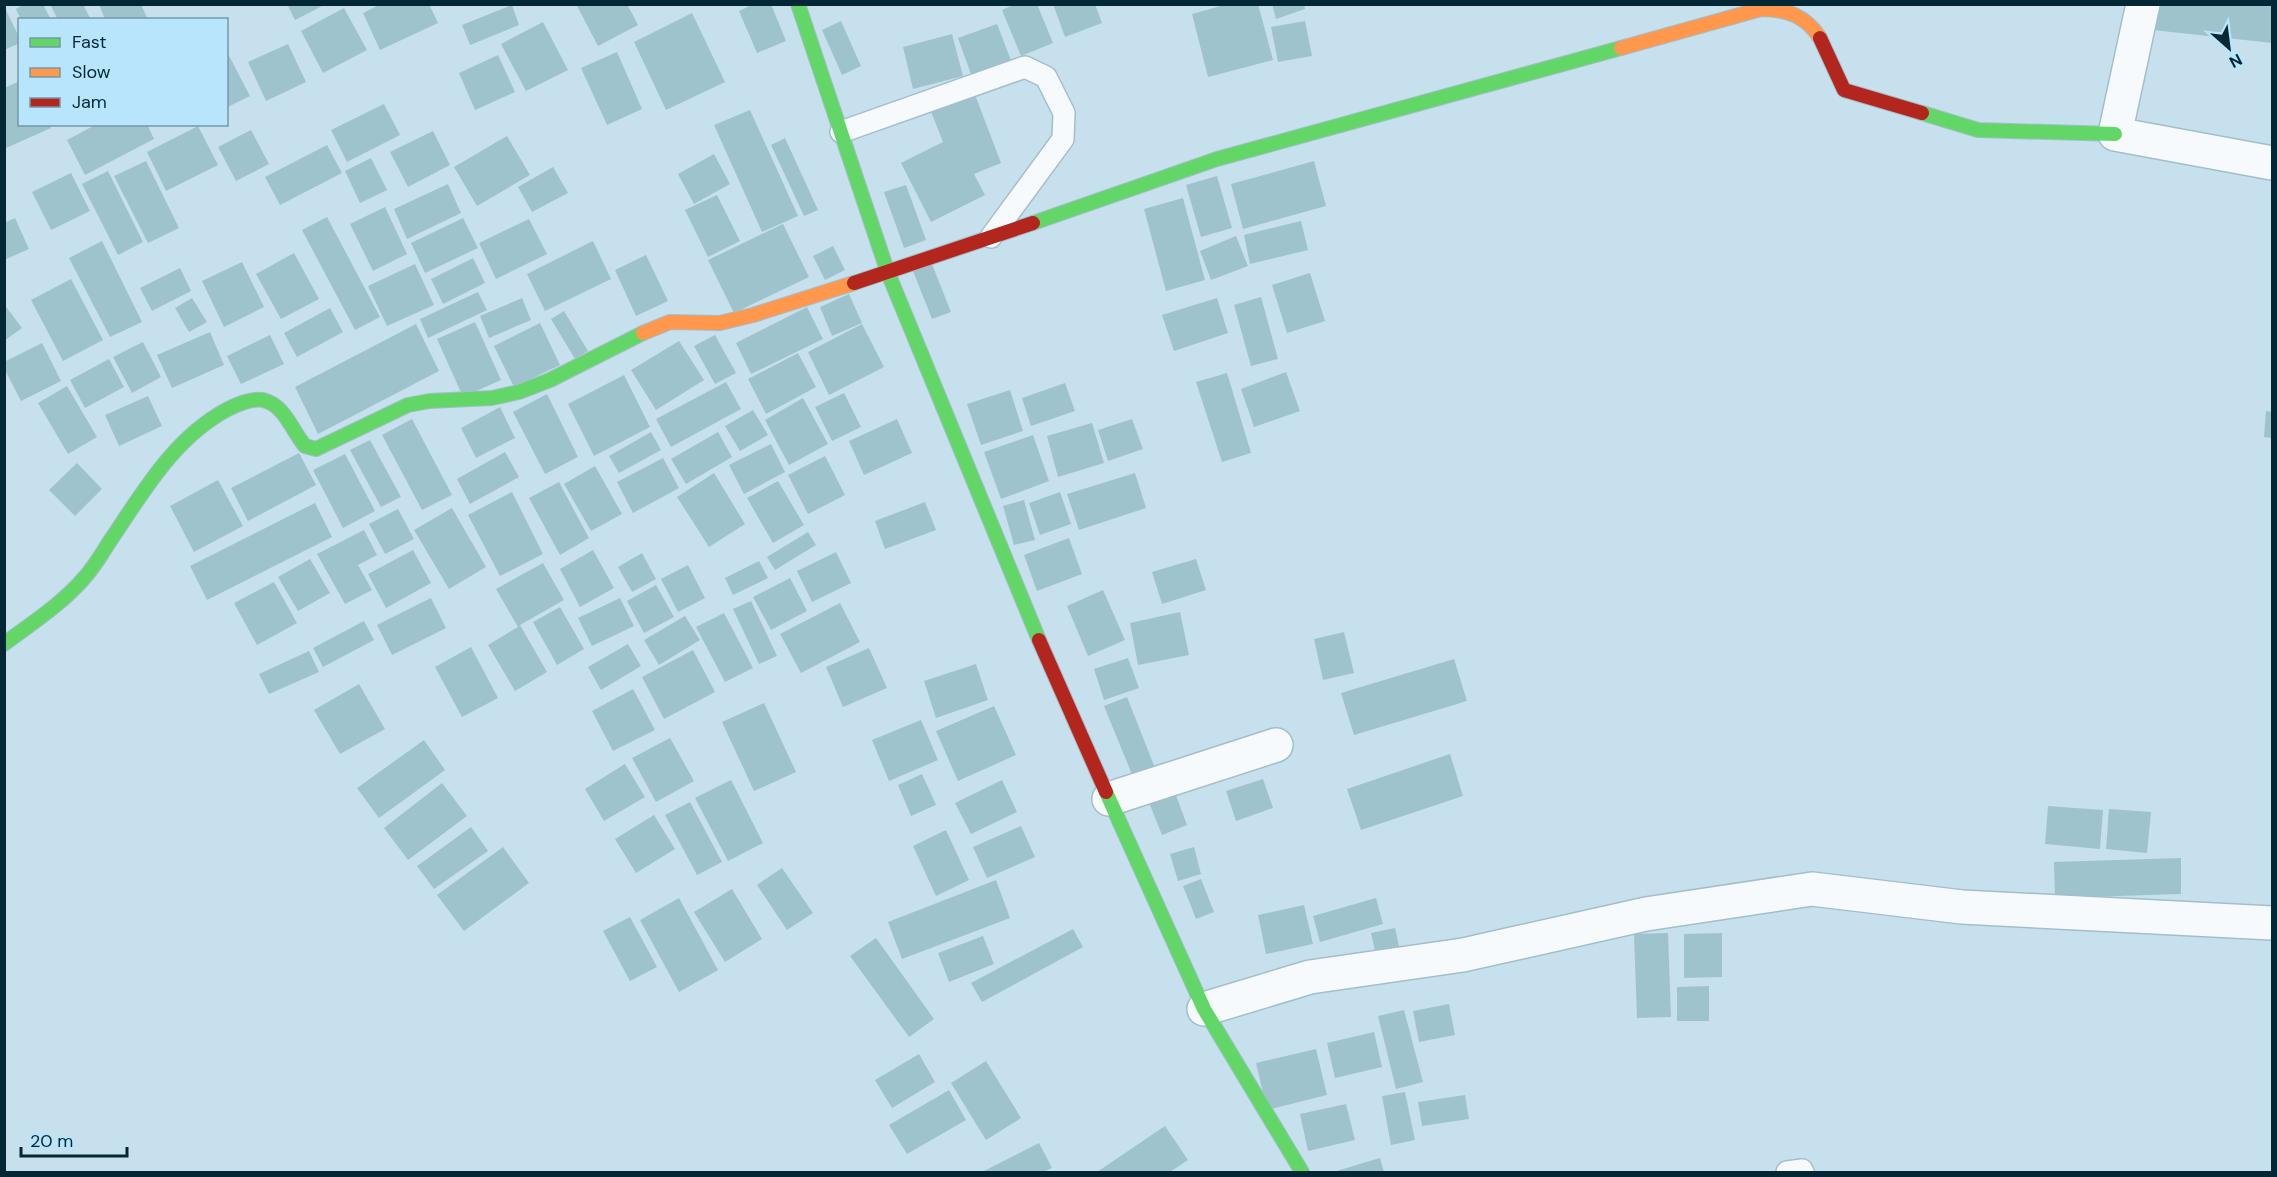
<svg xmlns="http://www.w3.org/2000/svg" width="2277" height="1177" font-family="'DM Sans',sans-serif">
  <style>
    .building { fill: #9ec3cd }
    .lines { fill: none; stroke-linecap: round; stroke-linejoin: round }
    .lane-casing { stroke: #a3becb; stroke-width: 24 }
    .street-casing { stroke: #a3becb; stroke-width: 36 }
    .fast-casing { stroke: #a3becb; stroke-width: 16 }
    .slow-casing { stroke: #a3becb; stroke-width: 16 }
    .jam-casing { stroke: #a3becb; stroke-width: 16 }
    .lane { stroke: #f7fafc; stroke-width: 21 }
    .street { stroke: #f7fafc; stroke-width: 33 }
    .fast { stroke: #63d668; stroke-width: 14 }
    .slow { stroke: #ff974d; stroke-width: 14 }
    .jam { stroke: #b3261e; stroke-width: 14 }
  </style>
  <rect width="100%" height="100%" fill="#c7e0ed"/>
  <path class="building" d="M25 4H43L51 20H21L16 9Z
    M50 4H83L91 20H58Z
    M99 4H141L148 20H105Z
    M287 4H326L295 20Z
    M381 4H429L438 23 380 50 363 13Z
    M576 4H627L638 25 598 46Z
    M754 4H771L786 41 757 53 739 11Z
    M1015 4H1037L1053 43 1021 56 1002 10Z
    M1053 4H1095L1102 23 1065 37Z
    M1228 4H1258L1273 60 1208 77 1192 14Z
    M1272 4H1304L1305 9 1276 19Z
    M2156 4H2272V43L2153 30Z
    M512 5 519 25 470 45 462 25Z
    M4 6 20 39V43L4 50Z
    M344 8 367 50 323 73 301 31Z
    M692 13 725 82 666 110 634 42Z
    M841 21 861 66 842 75 822 30Z
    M1305 21 1312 56 1278 62 1271 27Z
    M543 22 568 70 526 91 501 44Z
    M997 24 1012 63 972 77 958 38Z
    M952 34 963 76 913 89 903 47Z
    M288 44 306 82 266 101 248 62Z
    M226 50 250 96 226 108Z
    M617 52 642 109 607 125 581 68Z
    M498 55 515 92 475 110 459 73Z
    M20 81V124H49L51 128 4 149V88Z
    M974 92 1001 163 974 174 985 195 931 222 901 163 943 142 930 109Z
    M384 104 400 135 347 162 331 130Z
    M750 110 798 216 762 232 714 125Z
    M97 124H147L154 139 85 175 67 140Z
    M198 126 218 165 166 191 147 152Z
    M251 130 269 164 236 181 218 147Z
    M433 131 450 165 408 187 390 152Z
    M507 136 530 175 477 206 454 167Z
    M785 138 818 210 804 216 771 145Z
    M327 145 342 173 280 205 265 177Z
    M714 154 730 184 694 204 678 174Z
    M371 158 387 190 360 203 345 171Z
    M146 161 179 228 148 243 114 176Z
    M1314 161 1326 206 1243 229 1231 184Z
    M553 167 568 193 532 212 518 187Z
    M108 171 143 242 118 255 82 184Z
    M71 173 90 211 51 230 32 192Z
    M1217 176 1232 228 1201 237 1186 185Z
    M448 184 461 213 407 239 394 209Z
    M906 185 926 240 904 248 884 192Z
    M717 195 740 241 708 257 685 210Z
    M1183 198 1205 280 1166 291 1144 209Z
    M385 207 407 254 373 271 350 224Z
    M327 217 380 317 355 330 302 230Z
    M15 218 29 249 4 260V223Z
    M463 218 478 248 425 273 411 243Z
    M529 219 547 254 496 279 479 243Z
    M1301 221 1308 250 1250 264 1244 235Z
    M783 224 809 277 734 313 708 260Z
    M1236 236 1248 266 1211 280 1200 251Z
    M102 241 142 322 110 337 69 258Z
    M593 241 611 279 545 311 527 274Z
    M833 246 845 270 825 280 813 256Z
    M294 253 319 299 281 319 256 274Z
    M646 255 668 301 636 316 615 270Z
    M473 258 485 283 443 304 431 279Z
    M242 262 264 307 224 327 202 281Z
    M415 264 434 305 387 326 368 286Z
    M932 264 951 312 932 319 913 271Z
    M180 268 191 291 152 311 140 288Z
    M1310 273 1325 321 1287 333 1272 285Z
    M71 279 103 340 63 361 31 300Z
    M478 292 487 310 428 338 420 319Z
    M849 294 862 323 832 336 820 307Z
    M1261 297 1278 359 1251 366 1234 305Z
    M192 298 207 322 189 332 175 308Z
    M522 298 531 320 489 338 480 316Z
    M1217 298 1228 333 1174 351 1162 315Z
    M4 304 22 328 4 341Z
    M807 307 823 339 751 374 736 343Z
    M330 308 343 332 297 357 284 333Z
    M564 311 588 351 575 359 551 319Z
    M475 322 501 380 463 397 437 339Z
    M540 323 560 365 514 387 494 346Z
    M416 324 439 371 318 434 295 387Z
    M862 324 884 367 829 395 808 352Z
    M210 332 224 365 172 388 157 355Z
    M270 335 284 364 241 384 227 356Z
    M715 335 736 373 715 384 694 346Z
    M679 341 704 380 656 410 631 370Z
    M143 342 161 377 132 393 113 357Z
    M42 343 61 381 21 401 4 368V362Z
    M798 353 816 387 766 414 748 379Z
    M109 359 124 387 85 408 70 380Z
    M1286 372 1300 411 1254 427 1241 389Z
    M1227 373 1251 453 1222 462 1196 382Z
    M624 375 650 427 594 456 568 404Z
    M726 382 741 409 671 447 656 419Z
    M1065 383 1075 411 1031 426 1022 398Z
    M67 386 97 437 68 454 38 403Z
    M1010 390 1023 431 981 445 967 404Z
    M844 393 861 427 832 441 815 407Z
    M547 394 578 457 545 474 513 412Z
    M148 396 162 426 119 446 105 415Z
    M803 398 828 444 789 465 765 420Z
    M500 407 515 438 476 458 461 428Z
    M753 410 768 435 740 451 725 426Z
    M2266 411 2272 412V438L2264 437Z
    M412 419 452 495 422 510 382 435Z
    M897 419 912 453 864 475 849 441Z
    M1132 419 1143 449 1108 461 1098 430Z
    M1092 423 1104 463 1058 477 1047 436Z
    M651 432 661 450 619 473 609 456Z
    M718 432 732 457 686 484 671 459Z
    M1033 435 1049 481 1001 499 984 452Z
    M370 440 401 497 381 507 350 450Z
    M771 444 785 472 744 494 729 465Z
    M505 452 519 477 470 504 457 479Z
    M299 453 316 485 248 521 231 488Z
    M345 454 375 511 343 528 313 470Z
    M825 456 845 495 808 514 788 475Z
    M663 458 679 488 633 513 617 482Z
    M77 463 102 489 75 516 49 490Z
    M595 466 622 514 591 531 564 484Z
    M714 473 745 524 709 547 677 497Z
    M1135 473 1146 508 1079 530 1067 494Z
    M218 480 243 526 194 552 170 506Z
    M778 481 804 525 773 543 747 498Z
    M559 482 589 538 560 555 529 498Z
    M512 492 543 554 500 576 468 515Z
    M1060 492 1071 524 1040 535 1029 503Z
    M1024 500 1035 540 1014 545 1003 506Z
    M925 502 936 530 885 549 875 521Z
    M315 503 332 537 207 600 190 566Z
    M452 508 486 567 449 589 414 530Z
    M398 509 414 539 385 554 369 524Z
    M364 530 377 555 358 565 372 590 345 604 317 554Z
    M808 532 816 545 775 570 767 557Z
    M1069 538 1082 574 1037 591 1024 555Z
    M413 550 431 583 386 608 368 574Z
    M593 550 614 588 580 607 560 569Z
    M836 552 851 583 812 602 797 571Z
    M642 553 656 579 632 592 618 567Z
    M310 559 330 593 298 611 278 577Z
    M1196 559 1206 590 1162 604 1152 572Z
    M759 561 768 578 733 595 725 578Z
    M543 563 564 600 520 625 547 672 515 691 488 645 518 627 496 589Z
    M688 565 705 598 678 612 661 579Z
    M790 578 807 611 771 630 753 597Z
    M274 582 297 623 257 645 234 603Z
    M656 585 674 617 644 633 627 601Z
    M1103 590 1125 640 1088 656 1067 606Z
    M431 598 446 628 392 655 377 625Z
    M620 598 634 626 592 646 578 618Z
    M751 601 777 656 759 664 733 609Z
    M840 603 860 642 801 673 780 634Z
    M560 607 584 649 557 665 533 622Z
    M1180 612 1189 655 1138 665 1130 623Z
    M724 613 753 668 725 682 696 627Z
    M685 616 700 640 659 665 644 640Z
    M364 621 374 640 323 667 313 648Z
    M1344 632 1354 673 1323 680 1314 639Z
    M628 644 641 666 601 690 588 667Z
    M471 647 498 698 462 717 435 667Z
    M869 648 887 688 843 707 826 667Z
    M693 650 715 692 664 719 642 677Z
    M309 651 319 672 269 694 259 674Z
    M1128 658 1139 688 1104 700 1094 669Z
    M1454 659 1467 701 1354 735 1341 693Z
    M976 664 988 700 936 718 924 681Z
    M359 684 385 729 340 754 314 710Z
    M633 689 655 730 613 751 592 711Z
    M1127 697 1155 768 1133 777 1104 706Z
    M764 703 796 772 754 791 722 722Z
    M994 706 1016 755 958 781 936 731Z
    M921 720 938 760 889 781 872 740Z
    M670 738 694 781 656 802 632 758Z
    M424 740 445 770 379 818 357 788Z
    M1450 754 1463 796 1361 830 1347 789Z
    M625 764 645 797 604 821 585 789Z
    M922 774 936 805 911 816 898 785Z
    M1263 779 1273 808 1236 821 1226 791Z
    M731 780 763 843 728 861 695 798Z
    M1002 780 1017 812 971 834 955 803Z
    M442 783 467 816 408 860 384 828Z
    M1174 790 1187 825 1162 835 1148 800Z
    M690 802 722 862 697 875 665 815Z
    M2048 806 2103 810 2100 849 2045 844Z
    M2109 809 2151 812 2147 853 2106 849Z
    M654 815 675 849 636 873 615 839Z
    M1021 826 1035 857 987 878 973 847Z
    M471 827 488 851 434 889 417 866Z
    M946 830 969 880 936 896 913 846Z
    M503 847 529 883 464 931 437 895Z
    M1194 847 1201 874 1178 881 1170 854Z
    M2181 858V894L2055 898 2054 862Z
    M782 868 813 913 787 930 757 885Z
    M1201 879 1214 912 1196 919 1183 886Z
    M996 880 1010 918 902 959 888 922Z
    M732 889 762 939 725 962 694 912Z
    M679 898 718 970 679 992 640 920Z
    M1376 898 1383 924 1320 942 1313 916Z
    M1304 905 1313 944 1266 954 1258 915Z
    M630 917 657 967 630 981 603 931Z
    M1395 928 1402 959 1378 964 1371 933Z
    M1073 929 1083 947 982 1002 971 983Z
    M1668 933 1671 1017 1637 1018 1634 934Z
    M1722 933V977L1684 978V934Z
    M983 936 994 964 949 982 938 953Z
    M876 938 934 1019 909 1037 850 956Z
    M1709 986V1021H1677V987Z
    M1449 1004 1455 1035 1419 1042 1413 1011Z
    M1404 1010 1423 1082 1396 1089 1378 1016Z
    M1374 1032 1382 1067 1335 1078 1327 1043Z
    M1316 1049 1327 1095 1267 1110 1256 1063Z
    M919 1054 935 1082 892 1108 875 1080Z
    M986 1061 1021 1118 986 1140 951 1083Z
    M949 1090 966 1120 907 1154 889 1125Z
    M1405 1092 1415 1140 1391 1145 1382 1096Z
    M1465 1095 1469 1119 1422 1126 1418 1102Z
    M1346 1104 1355 1140 1308 1151 1300 1114Z
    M1165 1126 1188 1160 1170 1172H1097Z
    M1039 1143 1052 1168 1043 1172H982Z
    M1380 1158 1384 1172H1333Z"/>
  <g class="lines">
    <defs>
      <path id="lane" d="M841 132 1025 67 1046 77 1064 113 1063 139 991 237
        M1787 1172 1802 1170 1803 1172"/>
      <path id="street" d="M2143 4 2115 134 2272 163
        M1109 799 1276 745
        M1204 1009 1310 977 1463 955 1646 914 1812 889 1962 907 2272 923"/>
      <path id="fast" d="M798 4 888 273 1039 640
        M1922 113 1978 130 2115 134
        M1033 223 1217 159 1621 48
        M4 644C32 623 62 604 85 577 94 567 101 555 108 544 142 494 173 438 228 409 238 404 252 398 263 400 285 405 292 431 305 446L316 449 408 405 430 401 492 398 519 392 550 380 643 333
        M1106 792 1204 1009 1302 1172"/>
      <path id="slow" d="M1621 48 1761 9C1787 9 1806 16 1820 38
        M643 333 670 322 720 323 753 315 854 283"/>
      <path id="jam" d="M1820 38 1844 90 1922 113
        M854 283 1033 223
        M1039 640 1106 792"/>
    </defs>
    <use href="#lane" class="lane-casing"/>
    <use href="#street" class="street-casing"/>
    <use href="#fast" class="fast-casing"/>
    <use href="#slow" class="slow-casing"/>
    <use href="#jam" class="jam-casing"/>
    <use href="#lane" class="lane"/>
    <use href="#street" class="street"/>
    <use href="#fast" class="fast"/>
    <use href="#slow" class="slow"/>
    <use href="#jam" class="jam"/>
  </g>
  <rect width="2277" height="1177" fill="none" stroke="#042735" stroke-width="12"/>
  <rect x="18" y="18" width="210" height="108" fill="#b8e5fc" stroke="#7099ac" stroke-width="1.5"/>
  <rect x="30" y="38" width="30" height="9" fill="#63d668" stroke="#7099ac" stroke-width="1.5"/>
  <text x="72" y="48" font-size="18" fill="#042735">Fast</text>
  <rect x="30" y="68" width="30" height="9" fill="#ff974d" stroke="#7099ac" stroke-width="1.5"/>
  <text x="72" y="78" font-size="18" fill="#042735">Slow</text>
  <rect x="30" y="98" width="30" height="9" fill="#b3261e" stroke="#7099ac" stroke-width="1.5"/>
  <text x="72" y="108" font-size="18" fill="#042735">Jam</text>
  <g transform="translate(2229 48) rotate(152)" stroke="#b8e5fc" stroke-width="4.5" paint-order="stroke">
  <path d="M0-4.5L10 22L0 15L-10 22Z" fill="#042735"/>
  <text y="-9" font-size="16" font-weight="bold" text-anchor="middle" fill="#042735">N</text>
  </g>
  <path d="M21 1147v9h106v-9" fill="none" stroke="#042735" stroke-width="3"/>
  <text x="30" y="1147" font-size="18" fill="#042735" stroke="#b8e5fc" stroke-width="4.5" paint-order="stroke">20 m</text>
</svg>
